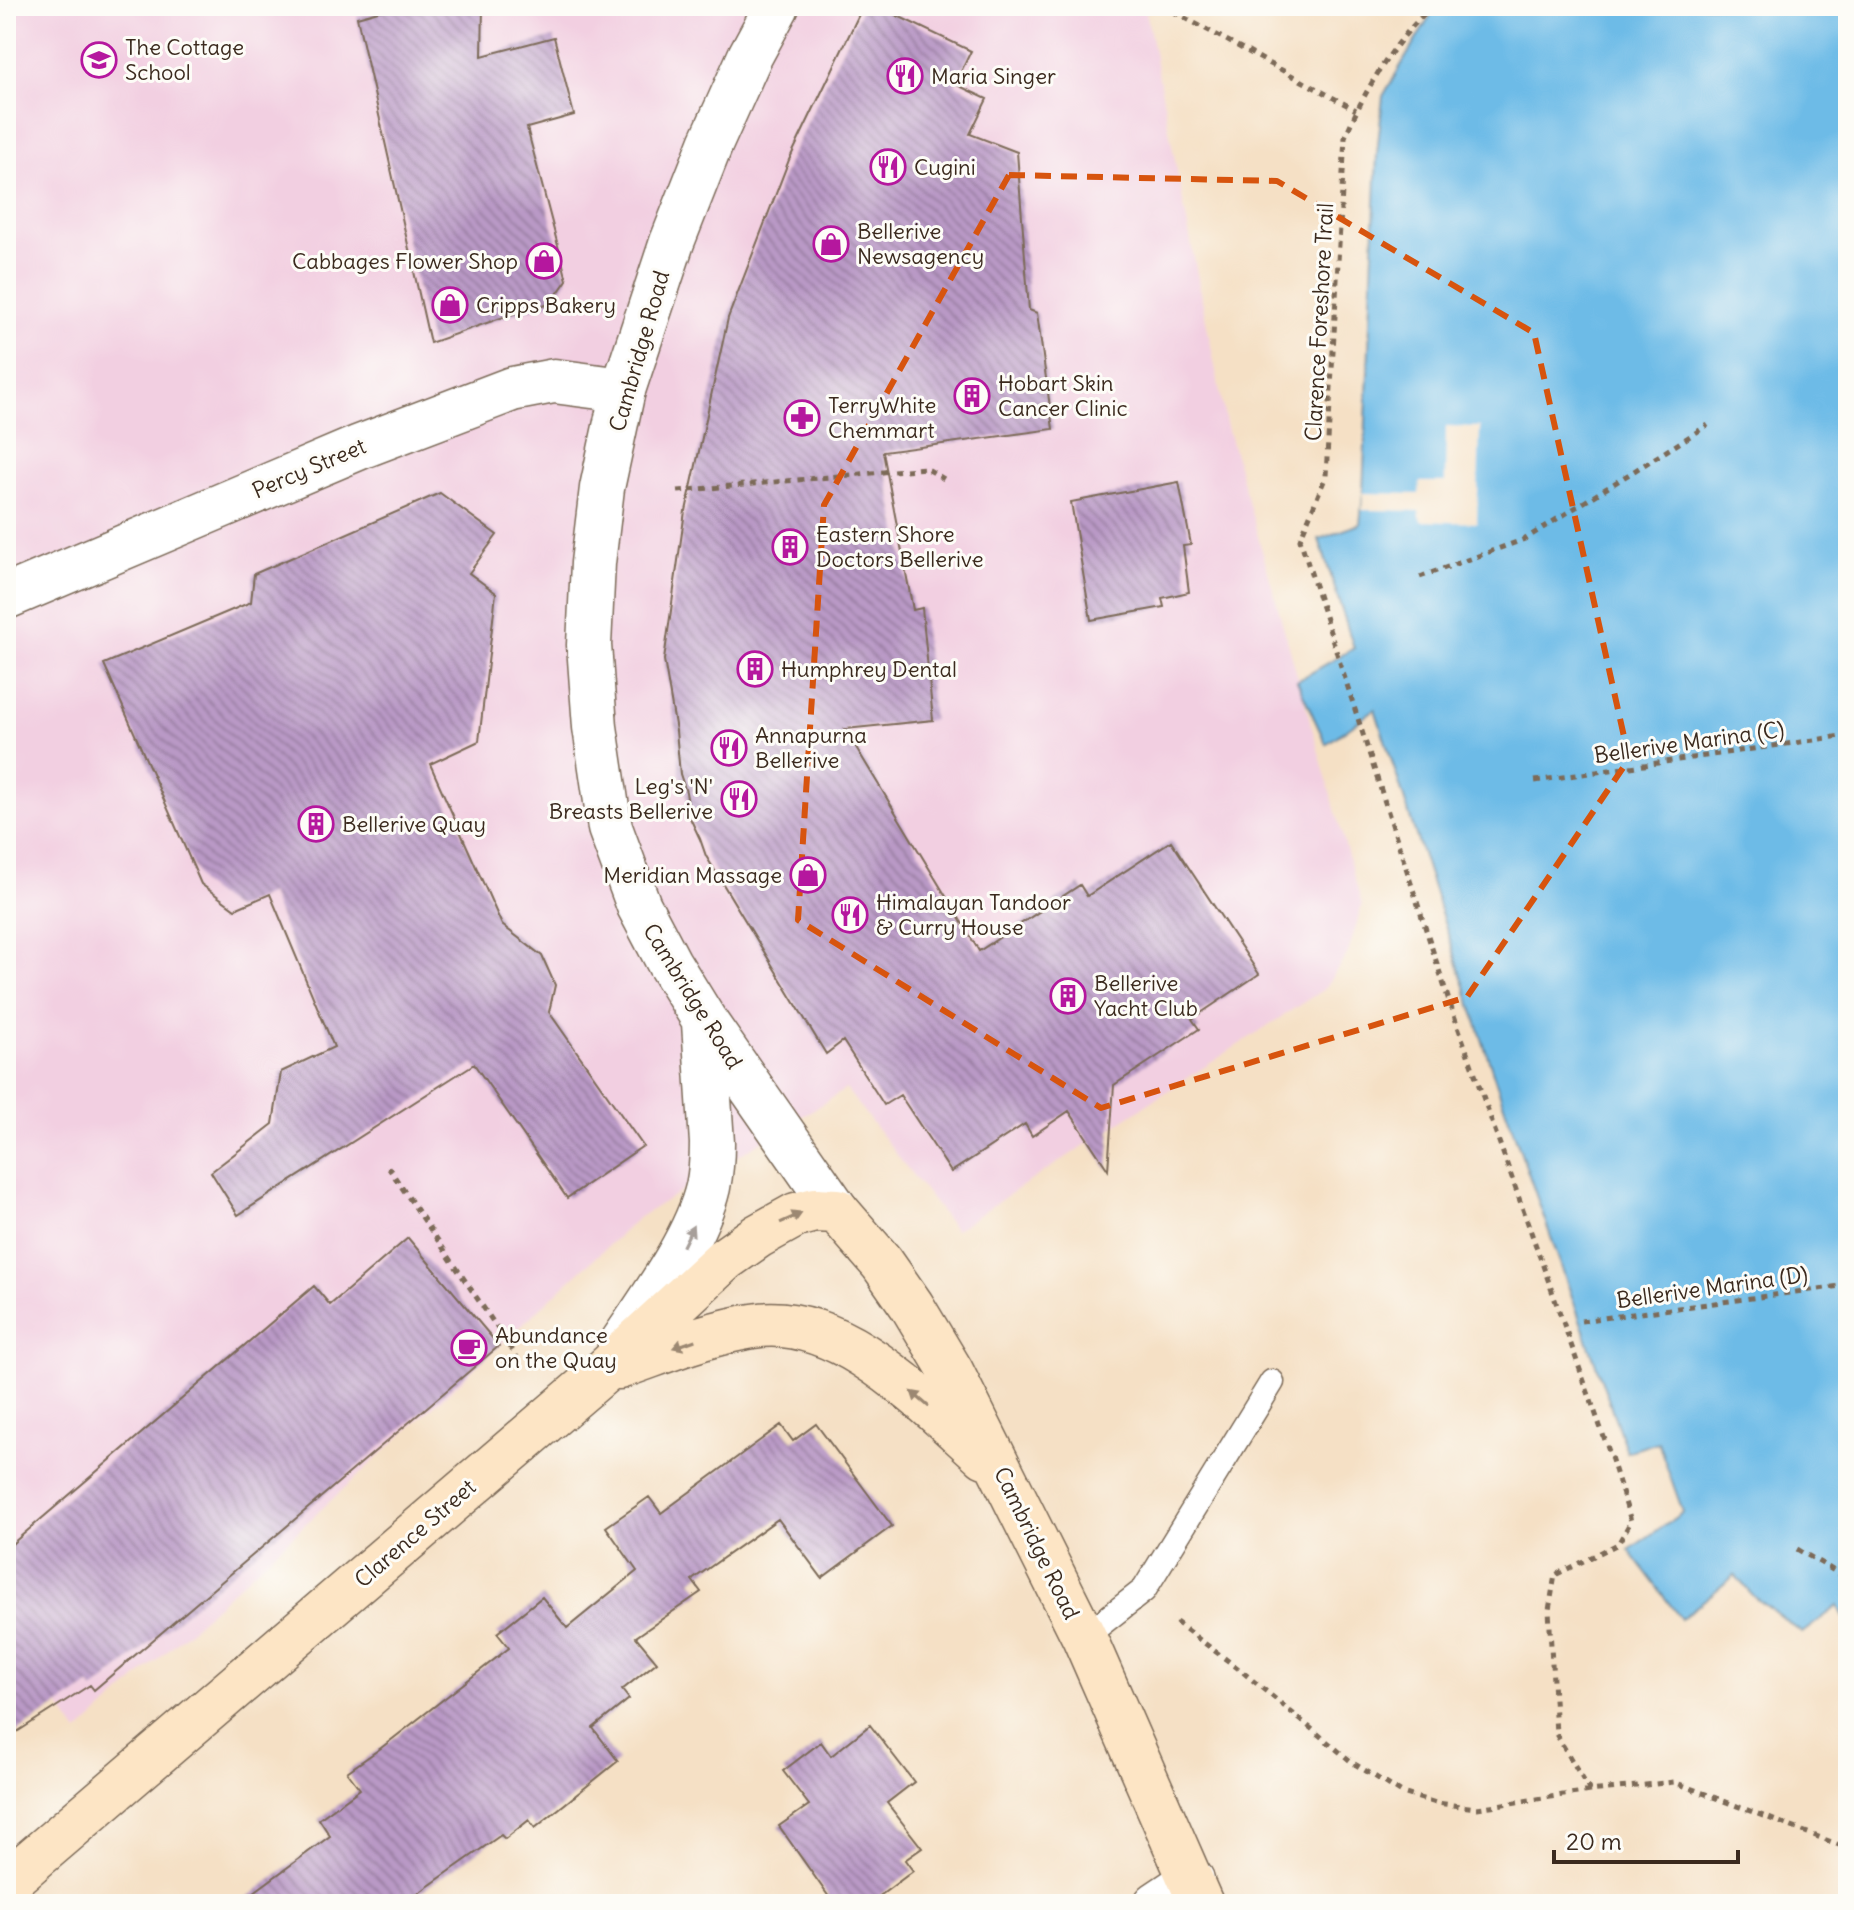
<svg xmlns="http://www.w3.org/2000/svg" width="1854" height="1910" font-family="Delius,sans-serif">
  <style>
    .built { fill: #f2cfe1 }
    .water { fill: #6dbbe7; stroke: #547282; stroke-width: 2 }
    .pier { fill: #f5e0c5 }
    .building { fill: url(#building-back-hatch) }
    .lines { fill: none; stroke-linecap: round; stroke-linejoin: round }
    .service-casing { stroke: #7c6a58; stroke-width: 27 }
    .minor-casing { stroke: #7c6a58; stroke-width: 47 }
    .tertiary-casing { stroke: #7c6a58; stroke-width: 47 }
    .secondary-casing { stroke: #7c6a58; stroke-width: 47 }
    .path { stroke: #7c6a58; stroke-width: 5; stroke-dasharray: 6 6; stroke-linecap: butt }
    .service { stroke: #fff; stroke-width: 24 }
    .minor { stroke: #fff; stroke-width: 44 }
    .tertiary { stroke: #fff; stroke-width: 44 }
    .secondary { stroke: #fde5c5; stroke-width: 44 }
    .oneway { fill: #9c8872 }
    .oneway2 { fill: #a79f9a }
    .marked { fill: none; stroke: #d7540e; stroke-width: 6; stroke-dasharray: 16 10; stroke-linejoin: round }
    .labels { text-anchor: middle; stroke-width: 6; stroke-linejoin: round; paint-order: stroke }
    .poi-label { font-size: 22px; fill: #3b2a1e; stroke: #fdfcf7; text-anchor: start }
    .street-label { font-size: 22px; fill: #3b2a1e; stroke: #fdfcf7 }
  </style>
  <defs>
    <pattern id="building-back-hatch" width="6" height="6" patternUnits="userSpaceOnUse" patternTransform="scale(2)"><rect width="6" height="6" fill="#b999c6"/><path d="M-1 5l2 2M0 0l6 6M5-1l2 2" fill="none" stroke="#987da0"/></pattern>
  </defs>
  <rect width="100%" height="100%" fill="#fdfcf7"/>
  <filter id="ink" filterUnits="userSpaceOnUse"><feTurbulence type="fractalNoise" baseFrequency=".0125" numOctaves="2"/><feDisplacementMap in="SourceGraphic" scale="16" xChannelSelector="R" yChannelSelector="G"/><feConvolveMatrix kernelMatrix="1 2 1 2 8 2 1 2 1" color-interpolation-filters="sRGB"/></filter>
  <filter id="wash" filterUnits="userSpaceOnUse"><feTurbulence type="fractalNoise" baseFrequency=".006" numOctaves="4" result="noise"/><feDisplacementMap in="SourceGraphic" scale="32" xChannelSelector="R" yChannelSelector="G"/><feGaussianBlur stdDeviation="1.8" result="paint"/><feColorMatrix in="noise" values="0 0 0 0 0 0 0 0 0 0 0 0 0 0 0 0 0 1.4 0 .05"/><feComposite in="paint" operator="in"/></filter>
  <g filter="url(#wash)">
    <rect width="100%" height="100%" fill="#f5e0c5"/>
    <path class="built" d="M6 6H1145L1226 423 1362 905 1348 953 1324 989 955 1230 846 1089 638 1218 78 1733 6 1629Z"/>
    <path class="water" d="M1441 6H1848V1623L1838 1606 1802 1633 1751 1594 1735 1575 1681 1619 1629 1550 1683 1512 1658 1442 1627 1452 1497 1085 1375 709 1326 744 1297 681 1354 648 1319 539 1360 524 1363 493 1377 154 1383 96 1432 13Z"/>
    <path class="pier" d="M1446 426 1480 427 1477 523 1421 521 1419 511 1362 510 1363 493 1419 494 1420 482H1445Z"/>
    <g id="blocks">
      <path class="building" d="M396 6H483L482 56 554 37 574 115 527 128 567 280 550 304 518 312 430 343 357 17Z
        M863 6H877L971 51 955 84 987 99 970 134 1017 152 1029 310 1037 313 1053 429 883 452 913 610 922 608 933 720 845 729 979 951 1080 885 1087 896 1171 841 1259 974 1192 1019 1199 1029 1114 1085 1108 1170 1069 1111 1032 1136 1025 1124 951 1172 900 1095 884 1105 843 1041 826 1054 706 856 700 839 690 818 686 792 680 774 676 731 664 660 685 511H686L728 318 789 160Z
        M1179 482 1191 545 1183 546 1189 592 1162 598 1164 607 1091 620 1071 502Z
        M440 493 497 535 469 573 496 593 479 741 430 764 502 925 542 956 555 985 549 1012 643 1146 567 1198 474 1064 238 1215 211 1172 273 1124 281 1072 334 1047 270 894 235 909 201 884 104 664 251 602 254 574Z
        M408 1238 499 1346 94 1690 90 1685 6 1739V1549L314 1286 330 1305Z
        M816 1424 892 1526 822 1578 778 1519 692 1580 701 1592 636 1637 657 1662 622 1690 629 1699 593 1728 618 1761 535 1828 529 1820 505 1839 501 1835 403 1904H238L330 1836 319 1819 360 1789 347 1772 381 1748 509 1648 497 1633 542 1597 567 1628 637 1571 606 1527 649 1497 661 1513 781 1425 793 1441Z
        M870 1725 914 1782 887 1803 922 1848 905 1860 913 1871 869 1904H834L779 1826 809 1805 783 1771 821 1742 831 1756Z"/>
    </g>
  </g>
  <g filter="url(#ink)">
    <use href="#blocks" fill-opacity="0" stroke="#7c6a58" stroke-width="2"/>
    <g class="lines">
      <defs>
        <path id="service" d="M1084 1637 1144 1590 1272 1382"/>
        <path id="minor" d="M6 597 360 447 512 389 554 381 623 390
          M1156 1904 1192 1880"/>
        <path id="tertiary" d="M777 6 750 56 711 143 672 242 623 390 602 488 593 563 589 645 595 727 610 828 639 906 669 963 704 1020 837 1211
          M620 1346C650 1301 696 1239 708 1187 711 1172 712 1157 712 1143L704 1023"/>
        <path id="secondary" d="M619 1367C663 1352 707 1333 753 1326 840 1311 926 1404 985 1456
          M6 1883 602 1373 725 1259 758 1236 796 1215 815 1210 837 1211 882 1263 912 1306 951 1371 1084 1637 1201 1904"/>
      </defs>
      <use href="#service" class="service-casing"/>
      <use href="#minor" class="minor-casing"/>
      <use href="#tertiary" class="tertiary-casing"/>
      <use href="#secondary" class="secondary-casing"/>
      <path class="path" d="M1163 6 1356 110
        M1433 6C1395 39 1364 91 1345 137L1326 476 1300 539 1450 1004 1611 1457 1631 1521 1618 1544 1555 1575 1549 1610 1556 1734 1590 1791 1674 1782 1842 1846 1848 1850
        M678 491 926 468 949 482
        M1420 577 1525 539 1708 425
        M1535 781 1848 735
        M388 1167 517 1357
        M1581 1321 1848 1285
        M1797 1549 1848 1579
        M1176 1622 1239 1669 1353 1763 1402 1793 1436 1803 1477 1808 1590 1791"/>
      <use href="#service" class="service"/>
      <use href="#minor" class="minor"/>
      <use href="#tertiary" class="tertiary"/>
      <use href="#secondary" class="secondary"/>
    </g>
    <defs><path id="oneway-solid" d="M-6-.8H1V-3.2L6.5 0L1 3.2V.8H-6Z" transform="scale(2)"/></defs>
    <g class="oneway">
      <use href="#oneway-solid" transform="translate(791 1218) rotate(-24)"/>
      <use href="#oneway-solid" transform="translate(684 1344) rotate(161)"/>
      <use href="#oneway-solid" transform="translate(920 1399) rotate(-139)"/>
    </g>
    <use class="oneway2" href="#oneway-solid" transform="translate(688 1236) rotate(-64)"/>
  </g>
  <path class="marked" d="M1009 175 1277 181 1534 333 1629 759 1467 997 1101 1108 798 920 824 505Z"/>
  <defs>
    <symbol id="school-ring" viewBox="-11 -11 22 22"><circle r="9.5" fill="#fdfcf7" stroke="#b5179e" stroke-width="1.5"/><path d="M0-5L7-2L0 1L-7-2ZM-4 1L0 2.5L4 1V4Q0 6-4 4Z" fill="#b5179e"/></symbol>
    <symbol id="restaurant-ring" viewBox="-11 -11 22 22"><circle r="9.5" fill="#fdfcf7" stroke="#b5179e" stroke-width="1.5"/><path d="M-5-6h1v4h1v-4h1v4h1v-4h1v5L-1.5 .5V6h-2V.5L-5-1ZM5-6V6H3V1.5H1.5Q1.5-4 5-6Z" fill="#b5179e"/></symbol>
    <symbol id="shop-ring" viewBox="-11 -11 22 22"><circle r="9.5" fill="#fdfcf7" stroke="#b5179e" stroke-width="1.5"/><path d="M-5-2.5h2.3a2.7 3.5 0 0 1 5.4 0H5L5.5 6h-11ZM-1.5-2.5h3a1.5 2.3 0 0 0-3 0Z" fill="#b5179e"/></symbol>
    <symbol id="building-ring" viewBox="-11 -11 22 22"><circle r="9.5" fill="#fdfcf7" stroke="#b5179e" stroke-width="1.5"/><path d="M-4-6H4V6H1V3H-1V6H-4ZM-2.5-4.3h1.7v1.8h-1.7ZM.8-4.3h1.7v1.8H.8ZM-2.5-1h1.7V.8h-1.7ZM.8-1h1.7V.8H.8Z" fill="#b5179e"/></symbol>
    <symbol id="pharmacy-ring" viewBox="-11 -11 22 22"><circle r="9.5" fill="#fdfcf7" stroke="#b5179e" stroke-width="1.5"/><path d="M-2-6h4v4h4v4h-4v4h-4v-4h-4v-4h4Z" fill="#b5179e"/></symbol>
    <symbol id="cafe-ring" viewBox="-11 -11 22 22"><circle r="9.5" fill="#fdfcf7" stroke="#b5179e" stroke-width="1.5"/><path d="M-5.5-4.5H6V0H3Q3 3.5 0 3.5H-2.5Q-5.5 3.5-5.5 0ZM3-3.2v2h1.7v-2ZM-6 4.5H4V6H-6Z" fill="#b5179e"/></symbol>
  </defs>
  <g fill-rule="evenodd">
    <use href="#school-ring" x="79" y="40" width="40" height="40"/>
    <use href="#restaurant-ring" x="885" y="56" width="40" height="40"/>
    <use href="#restaurant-ring" x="868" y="147" width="40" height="40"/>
    <use href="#shop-ring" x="811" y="224" width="40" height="40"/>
    <use href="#shop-ring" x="524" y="241" width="40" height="40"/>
    <use href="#shop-ring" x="430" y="285" width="40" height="40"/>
    <use href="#building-ring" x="952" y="376" width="40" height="40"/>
    <use href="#pharmacy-ring" x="782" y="398" width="40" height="40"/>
    <use href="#building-ring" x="770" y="527" width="40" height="40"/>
    <use href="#building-ring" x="735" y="649" width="40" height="40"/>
    <use href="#restaurant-ring" x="709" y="728" width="40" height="40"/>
    <use href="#restaurant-ring" x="719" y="779" width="40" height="40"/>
    <use href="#building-ring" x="296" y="804" width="40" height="40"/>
    <use href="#shop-ring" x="788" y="855" width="40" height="40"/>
    <use href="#restaurant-ring" x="830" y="895" width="40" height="40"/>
    <use href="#building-ring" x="1048" y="976" width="40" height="40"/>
    <use href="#cafe-ring" x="449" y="1328" width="40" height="40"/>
  </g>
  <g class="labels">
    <g class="poi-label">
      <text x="125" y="55">The Cottage<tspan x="125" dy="25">School</tspan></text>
      <text x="931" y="84">Maria Singer</text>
      <text x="914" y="175">Cugini</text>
      <text x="857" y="239">Bellerive<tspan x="857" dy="25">Newsagency</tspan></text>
      <text x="518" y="269" text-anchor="end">Cabbages Flower Shop</text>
      <text x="476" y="313">Cripps Bakery</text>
      <text x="998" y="391">Hobart Skin<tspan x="998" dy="25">Cancer Clinic</tspan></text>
      <text x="828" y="413">TerryWhite<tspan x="828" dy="25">Chemmart</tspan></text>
      <text x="816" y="542">Eastern Shore<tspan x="816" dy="25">Doctors Bellerive</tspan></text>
      <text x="781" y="677">Humphrey Dental</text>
      <text x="755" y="743">Annapurna<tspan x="755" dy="25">Bellerive</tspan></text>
      <text x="713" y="794" text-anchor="end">Leg's 'N'<tspan x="713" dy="25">Breasts Bellerive</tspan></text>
      <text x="342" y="832">Bellerive Quay</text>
      <text x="782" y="883" text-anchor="end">Meridian Massage</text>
      <text x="876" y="910">Himalayan Tandoor<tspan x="876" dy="25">&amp; Curry House</tspan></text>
      <text x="1094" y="991">Bellerive<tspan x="1094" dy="25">Yacht Club</tspan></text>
      <text x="495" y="1343">Abundance<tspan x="495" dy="25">on the Quay</tspan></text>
    </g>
    <g class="street-label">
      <text transform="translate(1319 322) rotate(-87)" y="8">Clarence Foreshore Trail</text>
      <text transform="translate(639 351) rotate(-74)" y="8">Cambridge Road</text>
      <text transform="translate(309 468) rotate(-23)" y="8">Percy Street</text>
      <text transform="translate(1689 742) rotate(-8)" y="8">Bellerive Marina (C)</text>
      <text transform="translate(693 996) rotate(58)" y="8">Cambridge Road</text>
      <text transform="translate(1712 1287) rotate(-8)" y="8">Bellerive Marina (D)</text>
      <text transform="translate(415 1533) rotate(-41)" y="8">Clarence Street</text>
      <text transform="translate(1037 1543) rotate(64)" y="8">Cambridge Road</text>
    </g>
  </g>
  <rect width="1854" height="1910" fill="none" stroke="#fdfcf7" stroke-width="32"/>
  <path d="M1554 1850v12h184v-12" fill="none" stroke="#3b2a1e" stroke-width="4"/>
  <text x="1566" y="1850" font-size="24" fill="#3b2a1e" stroke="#fdfcf7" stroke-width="6" paint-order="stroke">20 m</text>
</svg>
